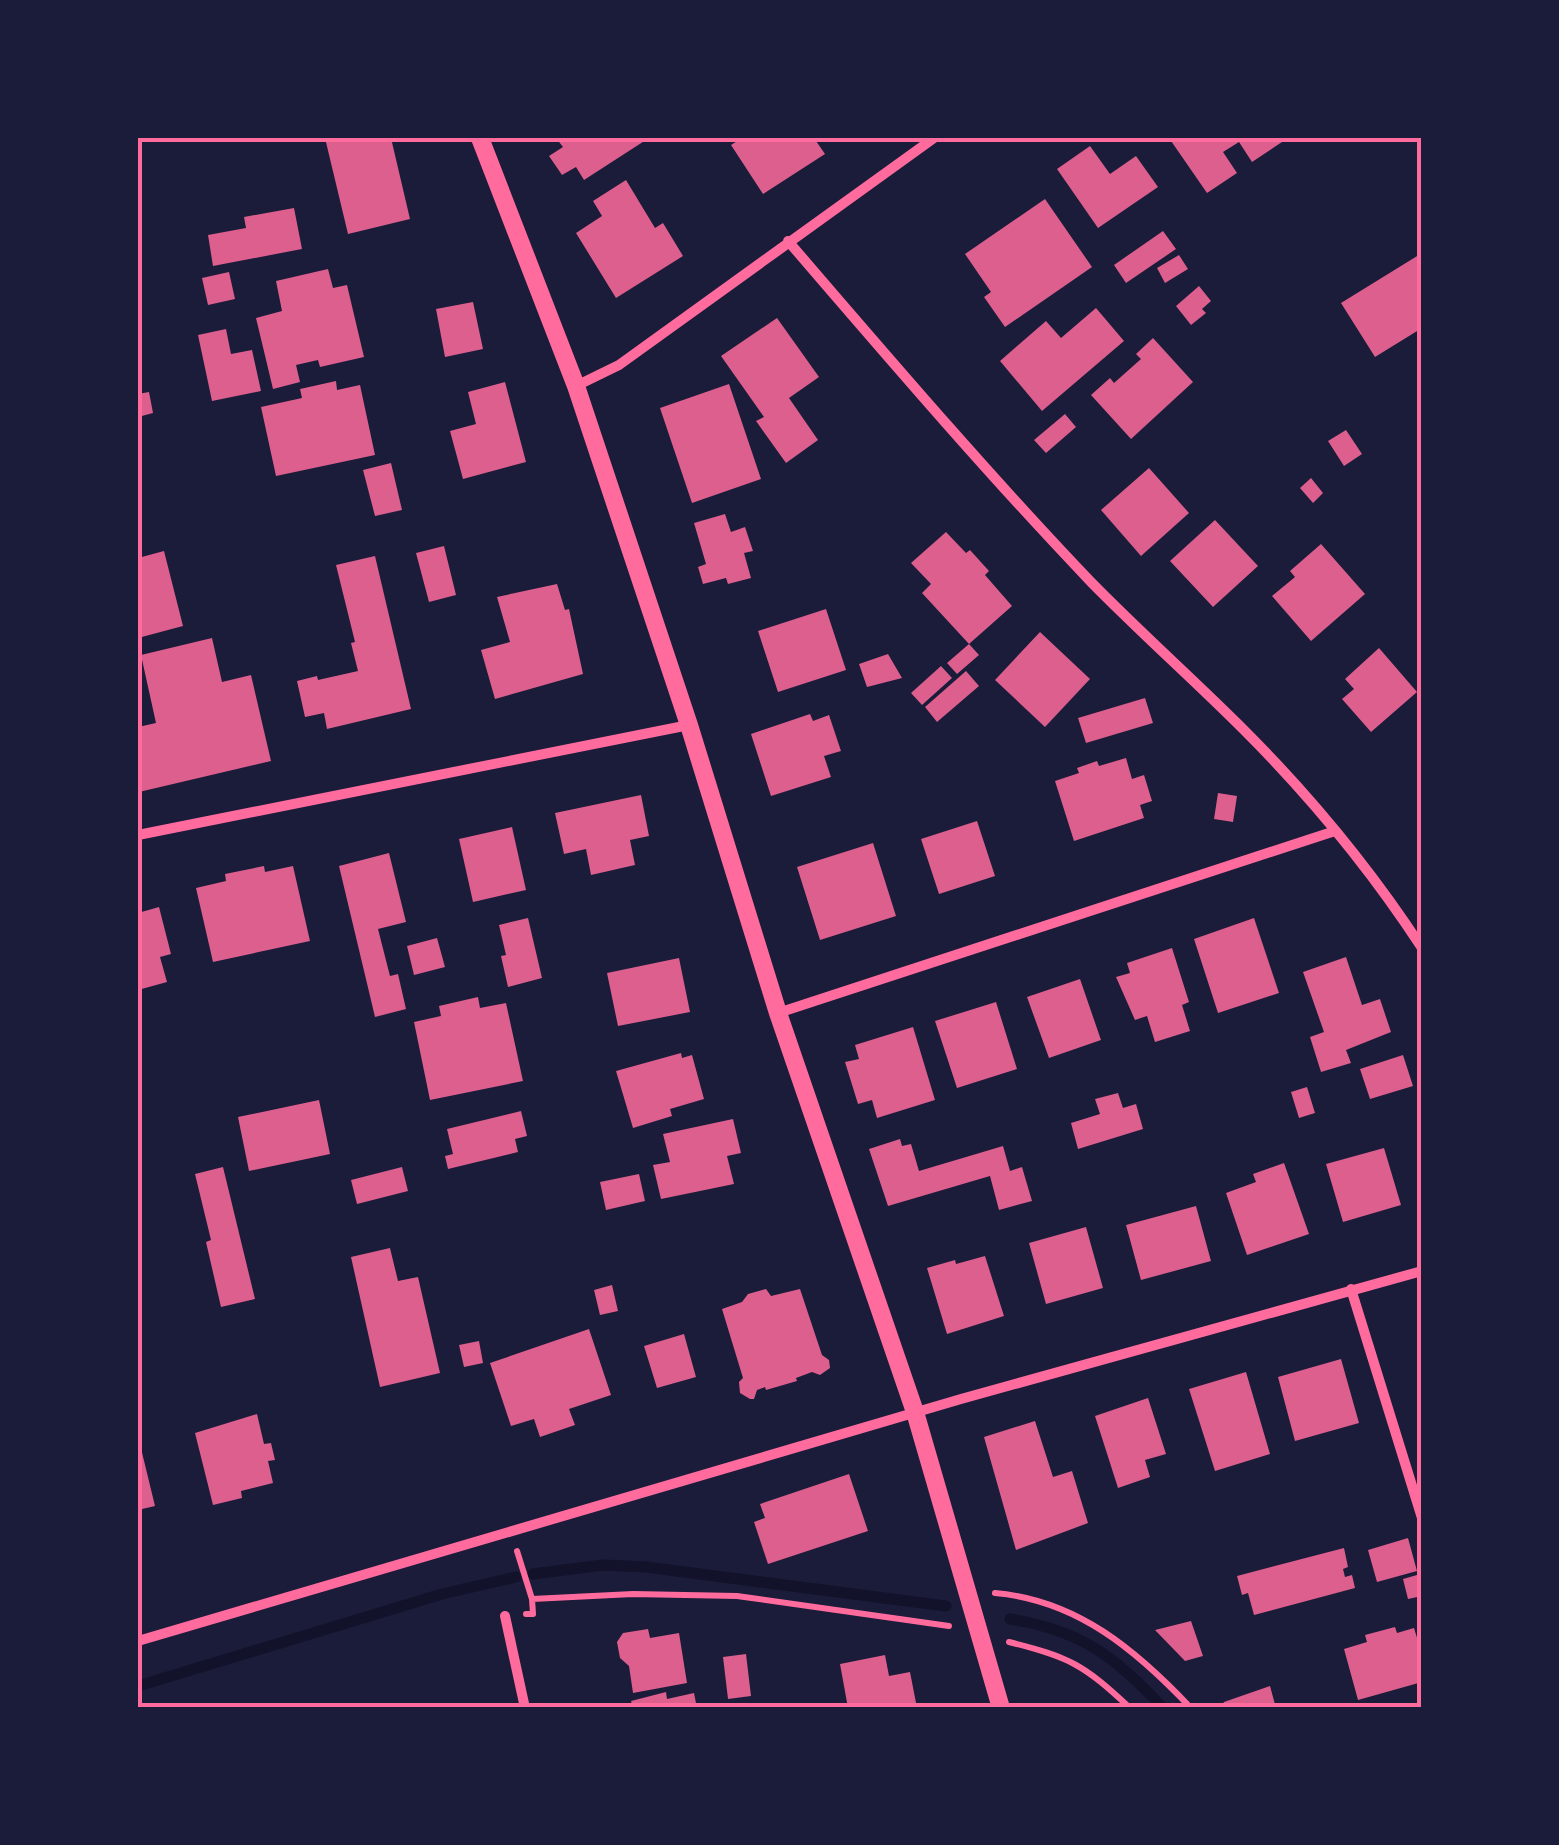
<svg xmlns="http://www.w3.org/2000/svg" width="1559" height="1845" font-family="'PT Sans',sans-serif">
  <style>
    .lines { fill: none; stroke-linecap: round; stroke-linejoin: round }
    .stream { stroke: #12122b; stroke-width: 11 }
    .building { fill: #dd5f8e }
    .path { stroke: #ff6b9d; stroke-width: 6 }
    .minor { stroke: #ff6b9d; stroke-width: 10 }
    .tertiary { stroke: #ff6b9d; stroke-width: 18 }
    .neatline { fill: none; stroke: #ff6b9d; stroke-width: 4 }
  </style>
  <rect width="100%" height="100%" fill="#1b1b3a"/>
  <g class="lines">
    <path class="stream" d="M533 1574 603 1565 646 1567 946 1606
      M1010 1619C1080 1630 1115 1656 1163 1708
      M138 1686 442 1594 516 1577"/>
  </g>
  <path class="building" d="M325 138H391L410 219 348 234Z
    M556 138H649L584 180 576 167 562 175 549 156 563 147Z
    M742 138H814L825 154 763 194 731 145Z
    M1169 138H1279L1282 142 1252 162 1239 142 1223 152 1237 173 1207 193Z
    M1090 146 1110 174 1136 156 1158 187 1098 228 1057 169Z
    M626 180 655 228 663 223 683 256 616 298 576 233 602 216 593 201Z
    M1045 199 1092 267 1005 327 984 297 991 292 965 254Z
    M294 208 302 249 213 266 208 235 246 228 244 217Z
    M1163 231 1176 249 1126 283 1114 265Z
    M1422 253V328L1375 357 1341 303Z
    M1179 255 1188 269 1165 283 1157 268Z
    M328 269 333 288 347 285 364 357 320 367 318 360 296 365 300 382 273 389 256 318 282 311 276 281Z
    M229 272 235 299 208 305 202 278Z
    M1199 286 1211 301 1202 309 1206 313 1191 325 1176 306Z
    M473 302 483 349 445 357 436 309Z
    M1096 308 1124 341 1042 411 1000 361 1046 321 1061 338Z
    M777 318 819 377 789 398 818 440 786 463 756 421 764 417 721 356Z
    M226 329 231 354 252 350 261 391 212 401 198 335Z
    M1153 338 1193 382 1131 439 1091 395 1110 378 1114 383 1141 359 1136 354Z
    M336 381 337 390 360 385 375 455 276 476 261 407 302 398 300 389Z
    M505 382 526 462 463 479 450 431 476 424 468 392Z
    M729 384 761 479 692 503 660 408Z
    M149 392 153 413 138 417V394Z
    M1065 414 1076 427 1046 453 1034 440Z
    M1346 430 1362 454 1344 466 1328 441Z
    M391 463 402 510 375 516 363 470Z
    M1149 468 1189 513 1141 556 1101 510Z
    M1311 478 1323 493 1313 503 1300 488Z
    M725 514 731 532 745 527 753 551 744 553 751 578 728 584 726 578 703 584 698 567 706 564 694 523Z
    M1215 520 1258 566 1213 607 1170 561Z
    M946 532 966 553 970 550 989 571 985 575 1012 606 969 644 922 593 931 584 911 563Z
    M1321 544 1365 594 1311 641 1272 596 1295 577 1290 571Z
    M444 546 456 595 429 602 416 553Z
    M164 551 183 626 138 638V558Z
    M375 556 411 709 327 729 324 713 305 717 297 681 317 676 318 680 358 671 351 643 355 642 336 565Z
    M557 584 565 610 569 609 583 674 495 699 481 650 510 642 497 597Z
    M826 609 846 670 778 692 758 631Z
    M1040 632 1090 679 1045 727 995 680Z
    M212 638 222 682 251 675 271 761 139 792 138 727 156 723 141 655Z
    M969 644 979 655 957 674 947 663Z
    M1379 648 1417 692 1371 732 1342 699 1354 689 1345 679Z
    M888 654 902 678 867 687 859 664Z
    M941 666 952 678 922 705 911 693Z
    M966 671 979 686 937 722 925 707Z
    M1145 698 1153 723 1086 743 1078 718Z
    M810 714 813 721 829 715 841 751 824 756 831 777 771 796 751 734Z
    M1126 758 1132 779 1144 775 1152 801 1140 805 1144 818 1074 841 1055 781 1079 773 1077 768 1097 761 1099 766Z
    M1218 793 1237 796 1233 822 1214 819Z
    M641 795 649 836 630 840 635 865 591 875 586 849 564 854 555 813Z
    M977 821 995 876 939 894 921 839Z
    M512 827 526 890 473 902 459 839Z
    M873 843 896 916 820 940 797 867Z
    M389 853 406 922 378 929 390 976 398 974 406 1009 375 1017 339 866Z
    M264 866 265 872 293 866 310 941 213 962 196 888 226 881 225 874Z
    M159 907 171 954 160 957 167 982 138 990V913Z
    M528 918 542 978 508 987 501 956 506 955 499 925Z
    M1254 918 1279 993 1218 1013 1194 939Z
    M437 938 445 967 414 975 407 946Z
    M1172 948 1189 1002 1182 1005 1190 1031 1155 1042 1147 1016 1135 1020 1116 977 1130 973 1127 963Z
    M1346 957 1362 1005 1380 999 1391 1032 1346 1050 1351 1063 1321 1072 1310 1037 1324 1032 1303 972Z
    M679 958 690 1012 618 1026 607 973Z
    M1080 979 1101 1040 1049 1058 1027 997Z
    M478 997 480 1008 506 1003 523 1081 430 1100 414 1022 441 1016 439 1006Z
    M996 1002 1017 1069 957 1088 935 1021Z
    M913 1027 935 1100 877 1118 872 1100 858 1104 845 1062 859 1059 855 1045Z
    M681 1053 682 1058 692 1055 704 1099 670 1109 672 1116 633 1128 616 1071Z
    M1403 1055 1413 1086 1370 1099 1360 1069Z
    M1307 1087 1315 1113 1299 1118 1291 1092Z
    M1118 1093 1123 1108 1136 1104 1143 1129 1078 1149 1071 1123 1100 1114 1095 1099Z
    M319 1100 330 1154 249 1171 238 1117Z
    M521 1111 527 1136 515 1139 518 1152 448 1169 445 1156 453 1154 447 1129Z
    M733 1119 741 1153 727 1156 734 1184 661 1199 653 1165 670 1162 663 1134Z
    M900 1139 902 1146 911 1144 919 1171 1003 1146 1010 1171 1022 1167 1032 1201 999 1210 990 1176 888 1206 869 1149Z
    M1384 1148 1401 1205 1343 1222 1326 1164Z
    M1284 1163 1309 1234 1247 1255 1226 1193 1256 1182 1253 1174Z
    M223 1167 255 1299 221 1307 206 1242 211 1240 195 1174Z
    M402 1167 408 1191 357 1204 351 1180Z
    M639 1174 645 1201 606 1210 600 1182Z
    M1196 1206 1211 1261 1141 1280 1126 1225Z
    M1086 1227 1103 1288 1046 1304 1029 1243Z
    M390 1248 398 1281 418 1277 440 1373 380 1387 351 1257Z
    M985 1256 1004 1316 947 1334 927 1268 955 1260 956 1264Z
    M612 1285 618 1311 600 1315 594 1290Z
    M766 1289 771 1296 800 1289 822 1355 829 1360 830 1368 820 1375 812 1372 796 1378 797 1381 766 1390 765 1387 757 1390 754 1399H750L740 1393 739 1382 743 1378 722 1309 742 1302 748 1294Z
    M589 1329 611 1395 569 1409 575 1425 540 1437 534 1419 511 1426 490 1363Z
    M684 1334 696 1377 657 1388 644 1346Z
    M479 1341 483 1363 464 1367 459 1345Z
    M1341 1359 1359 1423 1295 1441 1278 1377Z
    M1246 1372 1270 1454 1215 1471 1189 1389Z
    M1148 1398 1166 1454 1145 1460 1150 1477 1118 1488 1095 1416Z
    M257 1414 264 1444 271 1443 275 1460 268 1461 273 1483 241 1491 242 1498 213 1505 195 1433Z
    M1035 1421 1053 1477 1072 1471 1088 1523 1016 1550 984 1437Z
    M138 1436 155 1506 138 1510Z
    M849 1474 868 1531 768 1564 754 1522 765 1518 760 1504Z
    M1408 1538 1417 1571 1377 1582 1368 1550Z
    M1344 1548 1348 1567 1343 1569 1345 1577 1352 1575 1355 1588 1254 1615 1248 1593 1242 1595 1237 1576Z
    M1417 1575 1422 1596 1408 1599 1403 1579Z
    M1191 1621 1203 1656 1185 1661 1155 1630Z
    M1395 1627 1397 1633 1414 1628 1422 1654V1682L1358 1700 1344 1649 1367 1642 1365 1635Z
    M648 1629 650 1638 679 1633 687 1683 633 1693 629 1666 620 1658 617 1642 623 1633Z
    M746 1654 751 1696 728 1699 723 1657Z
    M885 1655 889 1676 910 1672 917 1708H848L840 1664Z
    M1270 1686 1276 1708H1220L1224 1702Z
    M666 1692 667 1699 694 1693 697 1708H633L631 1701Z"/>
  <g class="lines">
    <path class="path" d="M517 1551 532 1599 533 1614H526
      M995 1593C1077 1600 1136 1650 1191 1708
      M532 1599 633 1594 737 1596 949 1626
      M1009 1642C1070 1657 1084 1665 1130 1708"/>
    <path class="minor" d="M788 241C887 356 986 472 1091 582 1141 633 1194 680 1244 730 1310 796 1371 870 1422 948
      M576 386 619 365 934 138
      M138 835 689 725
      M778 1013 1335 831
      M1351 1289 1422 1518
      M505 1616 525 1708
      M138 1641 961 1399 1422 1271"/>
    <path class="tertiary" d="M480 138 576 386 689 725 778 1013 915 1412 1001 1708"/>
  </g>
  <rect width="1559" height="1845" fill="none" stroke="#1b1b3a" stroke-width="280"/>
  <rect x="140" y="140" width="1279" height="1565" class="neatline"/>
</svg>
